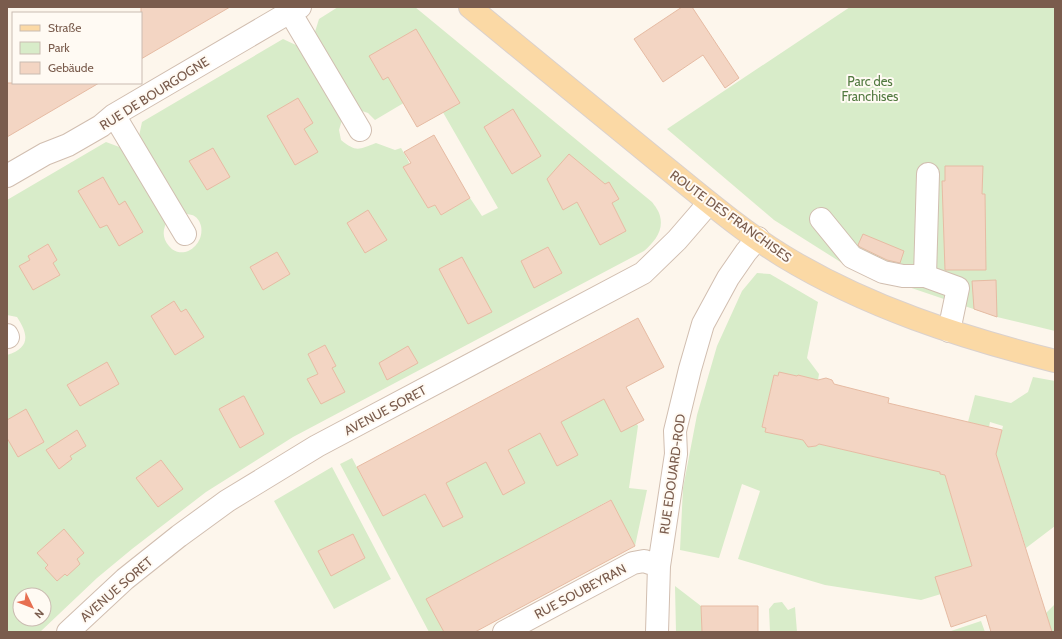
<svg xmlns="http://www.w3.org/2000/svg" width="1062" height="639" font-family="Cabin,sans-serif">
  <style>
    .green { fill: #d8ecc9; fill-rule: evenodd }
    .building { fill: #f3d5c3; stroke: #e6bba3 }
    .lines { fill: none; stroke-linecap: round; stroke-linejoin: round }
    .minor-casing { stroke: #d1beb0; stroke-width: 24 }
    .major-casing { stroke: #dad1cd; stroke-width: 24 }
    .minor { stroke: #fff; stroke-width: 22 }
    .major { stroke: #fbd9a5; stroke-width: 22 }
    .labels { text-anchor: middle; stroke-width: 4; stroke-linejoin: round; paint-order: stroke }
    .park-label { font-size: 13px; fill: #537a41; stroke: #fffaf3 }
    .street-label { font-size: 13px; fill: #7a5c4d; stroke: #fffaf3 }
  </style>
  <rect width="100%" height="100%" fill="#fdf6ec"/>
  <path class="green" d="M338 7H415L652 202C655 206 659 211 660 216 664 231 654 242 644 251L293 437 206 492 132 549 97 578 40 632H7V355C30 348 29 335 17 317L7 315V200L106 142 122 148 166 223C163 231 162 238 169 246 182 262 205 245 201 226 200 221 196 216 192 215 189 214 185 214 183 213L139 136 142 122 283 39 298 46 342 120 339 130 341 140C356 152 358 150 376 143L395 150 401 148C414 167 417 189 428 208L435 205 441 215 470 198 482 216 498 208 429 88 375 120 368 113 359 110 314 35 319 19ZM20 595H44V619H20Z
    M850 7H1055V331L997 317 879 277 842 263 774 220 667 129Z
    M757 273 770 274 818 302 807 358 819 374 818 380 798 375 797 376 774 375 762 427 766 428 765 432 803 440 810 447 816 446 819 444 932 470 942 468 940 474 945 475 972 566 936 577 941 594 921 600 825 585 738 559 760 491 742 484 719 558 680 550 683 488 697 415 717 346 742 291Z
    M1033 377 1055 381V526L1026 548 995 451 997 450 1003 426 990 422 989 427 968 422 975 395 1011 403 1028 392Z
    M619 391 638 426 629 488 647 490 635 546 610 500 427 599 444 632H429L340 464 352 458 383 516Z
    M332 467 391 579 334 609 274 501Z
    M675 586 701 606 702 632H676Z
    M782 602 788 610 795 607 797 632H770L769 609 774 603Z
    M1055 604V632H1052L1046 613Z
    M981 621 985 632H948Z"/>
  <path class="building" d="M141 7H230L141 59Z
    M682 7H692L739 78 725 88 703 55 663 82 634 39Z
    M416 29 460 103 417 127 388 77 383 80 369 56Z
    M7 83H99L7 137Z
    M298 98 313 123 304 129 318 152 295 165 267 116Z
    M513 109 541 156 512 174 484 127Z
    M434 135 470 198 441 215 435 205 428 208 403 167 411 163 404 152Z
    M213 148 230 177 207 190 189 161Z
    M569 154 605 184 609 182 619 199 612 203 626 231 600 245 577 202 563 210 547 179Z
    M945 166H983L982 194H985L986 270H945L942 181H945Z
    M103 177 119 205 125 201 143 232 119 246 107 225 100 228 78 191Z
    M368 210 387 240 365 253 347 223Z
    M863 234 904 251 900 263 887 260 860 247 858 245Z
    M48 244 57 260 53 263 60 275 33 290 19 266 30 260 28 256Z
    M548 247 562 273 534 288 521 261Z
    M277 252 290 274 263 290 250 267Z
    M462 257 492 312 468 324 439 269Z
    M996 280 997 317 974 309 972 281Z
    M174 301 181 312 186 309 204 337 175 355 151 316Z
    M638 318 664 367 626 387 644 420 621 432 604 399 561 422 578 455 557 466 540 433 508 450 525 483 503 495 486 462 446 483 463 517 443 527 425 494 383 516 357 467Z
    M325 345 336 366 332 368 345 392 321 404 307 379 318 374 308 354Z
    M408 346 418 363 387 380 379 363Z
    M107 362 119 384 80 406 67 385Z
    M779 372 797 376 798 375 818 380 826 378 832 380 834 384 889 398 888 403 1002 430 996 454 1052 632H991L986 615 951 627 935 577 972 566 945 475 940 474V472L819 444 816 446 808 447 803 440 765 432 766 428 762 427 774 375 778 376Z
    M243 396H244L264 434 240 448 219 409Z
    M26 409 44 442 18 457 7 438V420Z
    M77 430 86 446 70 456 72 459 59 469 46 450Z
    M161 460 183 489 158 507 136 478Z
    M611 500 635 546 475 632H444L426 599Z
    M64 529 84 553 77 559 80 564 67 576 65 574 57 581 45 568 48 565 37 553Z
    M353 534 365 558 331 576 318 551Z
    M701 606H758V632H702Z"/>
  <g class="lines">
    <defs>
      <path id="minor" d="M290 12 360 130
        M114 115 185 234
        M928 174 925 276 958 288 949 331
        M7 176 45 154 68 145 101 126 114 115 290 12 300 7
        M821 219 852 257 883 272 903 276H925
        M7 335 8 337
        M68 632 125 579 179 536 227 501 317 446 643 273 677 240 709 203
        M504 632 633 563 644 561 659 566
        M657 632 659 566 676 454 675 431 690 369 703 324 728 278 746 252 758 238"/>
      <path id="major" d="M470 7C533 59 595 110 659 162 699 194 739 229 783 256 867 307 960 337 1055 361"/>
    </defs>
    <use href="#minor" class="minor-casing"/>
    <use href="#major" class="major-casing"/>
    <use href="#minor" class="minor"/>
    <use href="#major" class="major"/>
  </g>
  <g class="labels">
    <g class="park-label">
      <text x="870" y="86">Parc des<tspan x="870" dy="15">Franchises</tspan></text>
    </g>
    <g class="street-label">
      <text transform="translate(154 93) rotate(-32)" y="5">RUE DE BOURGOGNE</text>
      <text transform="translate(731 216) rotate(36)" y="5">ROUTE DES FRANCHISES</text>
      <text transform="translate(385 410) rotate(-28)" y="5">AVENUE SORET</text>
      <text transform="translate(672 474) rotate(-82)" y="5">RUE EDOUARD-ROD</text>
      <text transform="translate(116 589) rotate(-41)" y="5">AVENUE SORET</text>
      <text transform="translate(580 591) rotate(-28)" y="5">RUE SOUBEYRAN</text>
    </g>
  </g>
  <rect width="1062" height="639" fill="none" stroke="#7a5c4d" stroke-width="16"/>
  <rect x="12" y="12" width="130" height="72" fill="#fffaf3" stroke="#cabbb1"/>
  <rect x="20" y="25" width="20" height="6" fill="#fbd9a5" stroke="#cabbb1"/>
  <text x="48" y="32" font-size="12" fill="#7a5c4d">Straße</text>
  <rect x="20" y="42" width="20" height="12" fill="#d8ecc9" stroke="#cabbb1"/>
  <text x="48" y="52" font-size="12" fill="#7a5c4d">Park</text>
  <rect x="20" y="62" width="20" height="12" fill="#f3d5c3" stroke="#cabbb1"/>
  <text x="48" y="72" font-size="12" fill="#7a5c4d">Gebäude</text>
  <g transform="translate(32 607) rotate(133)"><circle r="19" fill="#fffaf3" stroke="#cabbb1"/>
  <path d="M0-3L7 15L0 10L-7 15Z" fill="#e76f51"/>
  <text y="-6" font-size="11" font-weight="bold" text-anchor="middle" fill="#7a5c4d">N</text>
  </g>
</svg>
